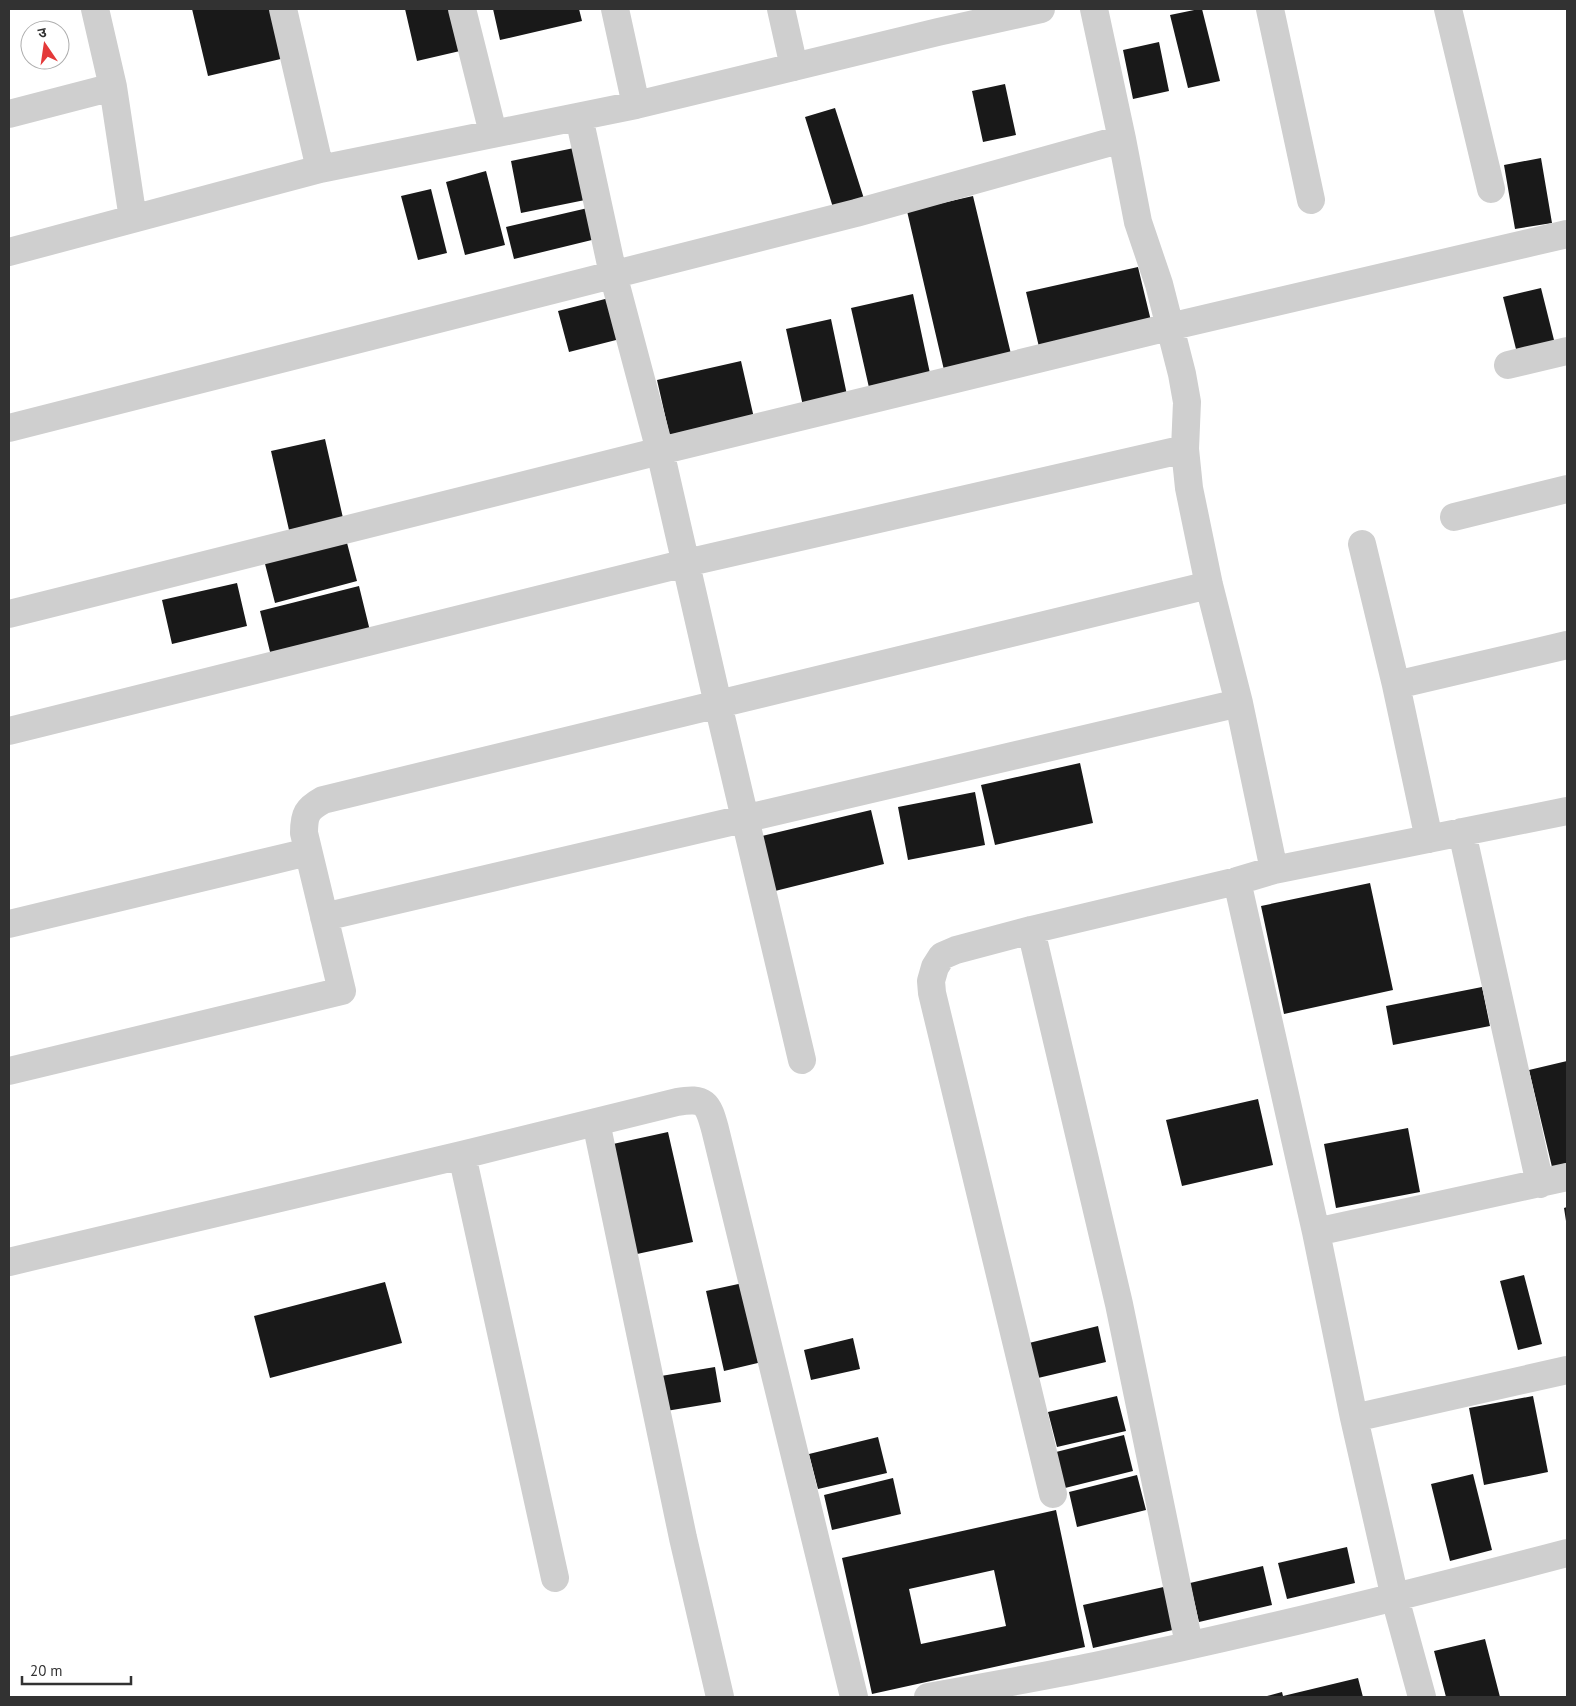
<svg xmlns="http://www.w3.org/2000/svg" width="1576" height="1706" font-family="'PT Sans','Noto Sans Devanagari',sans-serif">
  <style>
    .building { fill: #191919; fill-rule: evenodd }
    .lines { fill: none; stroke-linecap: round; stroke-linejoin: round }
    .minor { stroke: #cfcfcf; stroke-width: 28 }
  </style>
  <rect width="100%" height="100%" fill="#fff"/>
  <path class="building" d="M192 9H273L285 58 208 76Z
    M405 9H451L460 51 417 61Z
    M493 9H579L582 21 500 40Z
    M1199 9H1202L1220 81 1188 88 1170 15Z
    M1159 42 1169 91 1133 99 1123 50Z
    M1005 84 1016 135 983 142 972 91Z
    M835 108 866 205 835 214 805 117Z
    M574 148 585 200 521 213 511 161Z
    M1541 158 1552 223 1515 229 1504 165Z
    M486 171 505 245 465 255 446 182Z
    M431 189 447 253 418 260 401 196Z
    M973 196 1011 354 944 370 907 211Z
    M592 207 600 238 514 259 506 227Z
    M1138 267 1151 321 1039 347 1026 292Z
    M1541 288 1556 348 1518 357 1503 297Z
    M913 294 931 378 870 392 851 308Z
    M609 298 620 339 569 352 558 311Z
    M831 319 847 395 803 406 786 329Z
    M741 361 754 418 670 437 657 380Z
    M325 439 343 518 289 530 271 451Z
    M346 539 357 581 275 603 264 560Z
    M237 583 247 626 172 644 162 600Z
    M359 586 371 635 272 660 260 611Z
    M1080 763 1093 823 995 845 981 785Z
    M975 792 985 845 908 860 898 807Z
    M871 810 884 864 775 891 762 836Z
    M1370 883 1393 990 1284 1014 1261 906Z
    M1482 987 1490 1026 1393 1045 1386 1006Z
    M1567 1061V1163L1552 1167 1529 1070Z
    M1258 1099 1273 1165 1182 1186 1166 1120Z
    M1408 1128 1420 1192 1336 1208 1324 1144Z
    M668 1132 693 1242 637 1254 613 1144Z
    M1567 1207V1221H1566L1564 1208Z
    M1524 1275 1542 1344 1518 1350 1500 1281Z
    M385 1282 402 1343 270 1378 254 1316Z
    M743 1283 762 1362 724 1371 706 1291Z
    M1098 1326 1106 1362 1038 1378 1029 1343Z
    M853 1338 860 1369 811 1380 804 1350Z
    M715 1367 721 1402 666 1411 661 1376Z
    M1117 1396 1126 1431 1057 1447 1048 1412Z
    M1533 1396 1548 1472 1484 1485 1469 1408Z
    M1124 1435 1133 1471 1065 1488 1056 1452Z
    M878 1437 887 1473 818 1489 809 1454Z
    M1473 1474 1492 1550 1450 1561 1431 1484Z
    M1137 1475 1146 1510 1077 1527 1069 1492Z
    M893 1478 901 1514 832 1530 824 1495Z
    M1056 1510 1085 1647 872 1694 842 1558ZM994 1570 1006 1626 921 1644 909 1589Z
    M1347 1547 1355 1583 1287 1599 1278 1563Z
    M1263 1566 1272 1605 1199 1622 1190 1583Z
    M1168 1586 1177 1629 1093 1648 1083 1605Z
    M1485 1639 1500 1697H1446L1434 1651Z
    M1358 1678 1363 1697H1263L1282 1692 1283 1696Z"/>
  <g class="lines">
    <path class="minor" d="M95 9 113 87 133 219
      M283 9 320 169
      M462 9 493 133
      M615 9 636 105
      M781 9 794 67
      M1094 9 1122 139 1138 222 1159 284 1182 374 1187 402 1185 449 1189 488 1209 585 1239 703 1274 870
      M1270 9 1311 200
      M1448 9 1491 189
      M9 114 113 87
      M579 117 613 274 660 451 718 704 802 1060
      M9 252 320 169 636 105 938 32 1041 9
      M1508 365 1567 351
      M9 428 856 213 1122 139
      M1454 517 1567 489
      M1362 544 1396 685 1429 839
      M9 614 660 451 1169 327 1567 234
      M1396 685 1567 645
      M9 731 686 563 1185 449
      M1462 832 1540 1184
      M1237 881 1316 1232 1354 1418 1395 1598 1422 1697
      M324 917 1239 703
      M9 924 308 852
      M1031 930 1119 1304 1189 1644
      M9 1071 342 991 304 833C304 814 307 809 323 800L1209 585
      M596 1122 683 1538 720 1697
      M462 1155 555 1578
      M1316 1232 1567 1177
      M9 1262 462 1155 677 1102C705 1097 708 1103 715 1129L854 1697
      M1354 1418 1567 1370
      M1053 1494 932 993 931 981 935 967 942 956 956 950 1031 930 1237 881 1274 870 1567 811
      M928 1697C984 1687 1040 1677 1095 1666 1254 1633 1411 1594 1567 1553"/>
  </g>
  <rect width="1576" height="1706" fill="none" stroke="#323232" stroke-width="20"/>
  <g transform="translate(45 45) rotate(347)"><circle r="24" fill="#ffffff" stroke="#adadad"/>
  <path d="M0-4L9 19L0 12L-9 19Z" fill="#e43939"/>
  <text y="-8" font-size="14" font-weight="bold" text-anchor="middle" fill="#323232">उ</text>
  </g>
  <path d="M22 1676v8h109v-8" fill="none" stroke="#323232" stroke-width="2.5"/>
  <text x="30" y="1676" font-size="15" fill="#323232" stroke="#ffffff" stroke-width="4" paint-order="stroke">20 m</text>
</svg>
